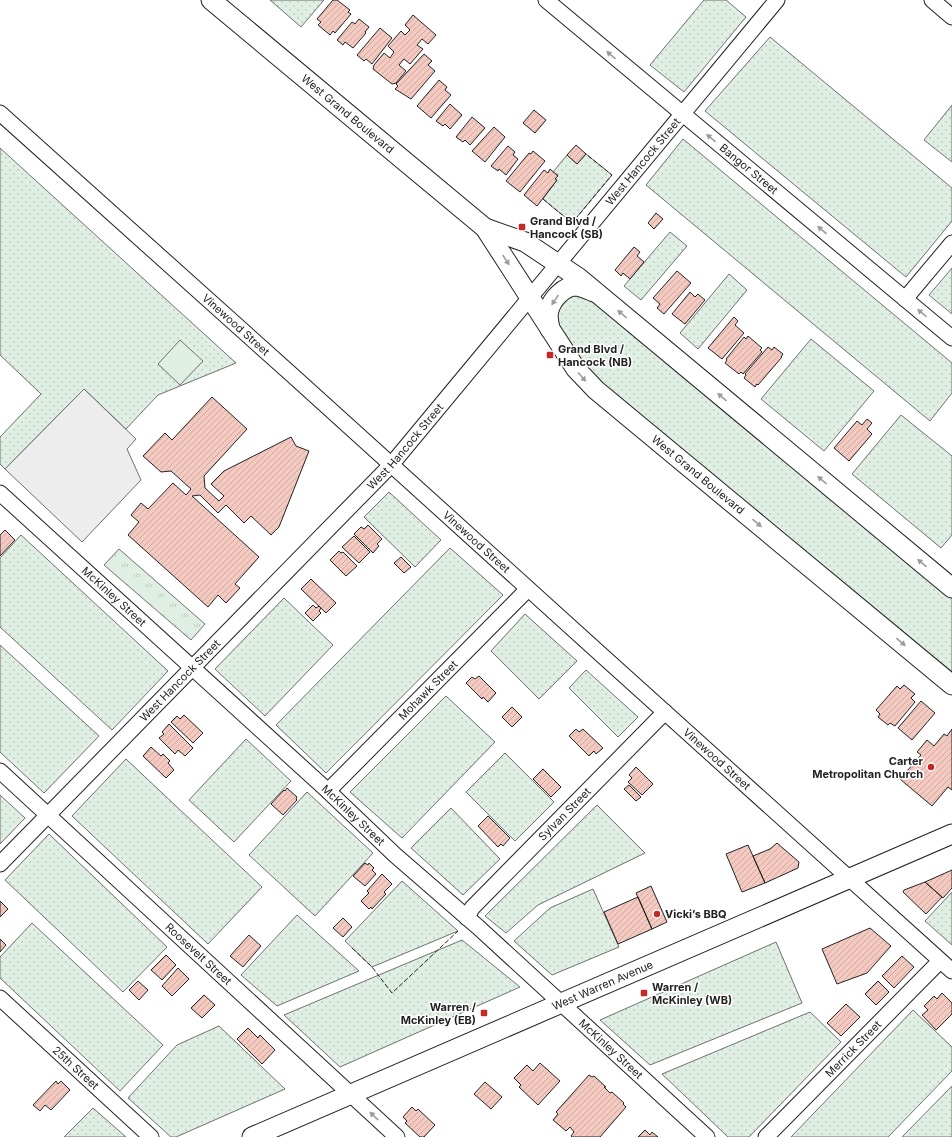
<svg xmlns="http://www.w3.org/2000/svg" width="952" height="1137" font-family="Inter,sans-serif">
  <style>
    .grass { fill: url(#grass-dots); stroke: #6f6f6f }
    .park { fill: url(#park-tufts); stroke: #6f6f6f }
    .pitch { fill: #e0efe3; stroke: #6f6f6f }
    .parking { fill: #ededed; stroke: #6f6f6f }
    .building { fill: url(#building-hatch); stroke: #222 }
    .lines { fill: none; stroke-linecap: round; stroke-linejoin: round }
    .minor-casing { stroke: #222; stroke-width: 17 }
    .major-casing { stroke: #222; stroke-width: 21 }
    .minor { stroke: #fff; stroke-width: 15 }
    .major { stroke: #fff; stroke-width: 19 }
    .fence { stroke: #222; stroke-width: 1; stroke-dasharray: 5 2; stroke-linecap: butt }
    .oneway { fill: #9c9c9c }
    .poi-dot { fill: #c62828; stroke: #fff; stroke-width: 1.5 }
    .labels { text-anchor: middle; stroke-width: 3; stroke-linejoin: round; paint-order: stroke }
    .street-label { font-size: 11px; fill: #222; stroke: #fff }
    .poi-label { font-size: 11px; font-weight: bold; fill: #222; stroke: #fff; text-anchor: start }
  </style>
  <defs>
    <pattern id="grass-dots" width="8" height="8" patternUnits="userSpaceOnUse"><rect width="8" height="8" fill="#e0efe3"/><path d="M2 2h.1M6 6h.1" fill="none" stroke="#c0cdc2" stroke-width="1.8" stroke-linecap="round"/></pattern>
    <pattern id="park-tufts" width="24" height="20" patternUnits="userSpaceOnUse"><rect width="24" height="20" fill="#e0efe3"/><path d="M3 7l-1-3M5 7V3M7 7l1-3M15 17l-1-3M17 17v-4M19 17l1-3" fill="none" stroke="#c0cdc2"/></pattern>
    <pattern id="building-hatch" width="6" height="6" patternUnits="userSpaceOnUse"><rect width="6" height="6" fill="#f3c9c0"/><path d="M-1 1l2-2M0 6l6-6M5 7l2-2" fill="none" stroke="#d0aca5"/></pattern>
  </defs>
  <rect width="100%" height="100%" fill="#fff"/>
  <path class="grass" d="M270 0H324L301 27Z
    M704 0H726L746 17 684 92 650 65Z
    M770 37 952 188V221L906 277 705 111Z
    M952 105V162L924 140Z
    M683 139 952 363V393L930 421 646 185Z
    M0 148 236 363 158 395 126 429 84 389 5 469 0 464V437L41 394 0 355Z
    M586 154 612 175 572 223 543 199 557 180 555 179 558 175 553 172 567 155 577 164Z
    M670 232 687 246 641 300 624 286Z
    M952 268V314L929 295Z
    M729 274 747 290 698 349 680 333Z
    M585 292 952 596V674L614 395 575 356 554 318 557 306 569 296Z
    M811 339 874 391 824 451 761 399Z
    M901 415 952 456V535L941 548 852 474Z
    M389 492 441 540 415 567 364 517Z
    M21 535 168 671 112 730 0 627V558Z
    M450 548 503 595 326 773 276 725Z
    M284 598 333 645 265 716 215 669Z
    M525 614 577 661 539 699 491 651Z
    M0 645 99 736 44 793 0 752Z
    M586 670 638 717 618 737 569 688Z
    M446 696 495 742 402 838 350 792Z
    M246 739 291 781 234 842 189 800Z
    M505 753 554 802 515 841 466 792Z
    M126 759 262 887 208 944 72 816Z
    M307 792 373 853 315 916 249 855Z
    M0 795 25 818 0 844Z
    M597 805 645 853 538 905 506 933 485 916Z
    M451 808 500 859 463 895 411 848Z
    M49 834 167 947 123 992 5 880Z
    M402 881 458 931 372 967 345 941Z
    M593 889 619 947 552 975 514 941 550 908Z
    M952 892V945L925 921Z
    M297 915 359 971 277 1006 241 975Z
    M32 923 163 1045 120 1091 0 978V957Z
    M462 940 520 987 340 1067 284 1015Z
    M776 942 802 1003 650 1065 600 1020Z
    M913 1010 952 1047V1071L888 1137H791Z
    M810 1012 841 1042 749 1137H728L662 1074Z
    M219 1026 285 1089 176 1137H171L128 1098 177 1045Z
    M952 1086V1137H902Z
    M93 1108 126 1137H64Z"/>
  <path class="park" d="M119 549 205 624 191 640 104 565Z"/>
  <path class="pitch" d="M180 340 203 361 180 385 158 364Z"/>
  <path class="parking" d="M84 389 136 439 127 449 141 480 82 542 5 469Z"/>
  <path class="building" d="M333 0H337L350 10 348 12 351 14 335 33 333 31 330 35 318 25 321 22 317 19Z
    M413 15 436 35 428 44 422 39 417 45 423 49 410 64 404 59 399 65 406 71 396 83 392 84 373 69 374 65 384 53 390 58 394 52 388 46 401 31 405 35 410 30 405 25Z
    M359 19 369 27 365 32 366 33 353 48 345 42 343 45 337 40 352 22 355 24Z
    M380 28 392 38 372 64 366 59 364 61 357 55Z
    M424 54 432 61 428 65 435 71 411 99 395 89 398 86 396 84Z
    M439 80 447 87 445 90 451 95 431 118 417 106Z
    M450 104 462 115 450 129 445 124 443 126 436 121Z
    M534 110 546 120 535 133 523 123Z
    M472 117 485 128 470 145 465 140 463 142 456 137Z
    M494 127 505 137 485 162 472 151Z
    M576 145 586 154 577 164 567 155Z
    M508 146 515 152 513 155 518 159 506 175 499 169 498 171 491 166Z
    M533 151 545 161 520 192 506 181 529 153 531 154Z
    M550 169 558 176 555 179 557 180 537 206 524 195 544 170 548 173Z
    M656 213 663 219 654 229 648 223Z
    M634 247 640 252 637 256 644 262 630 279 623 273 621 276 615 270Z
    M677 271 691 283 664 314 657 308 660 304 653 298Z
    M690 292 695 297 698 294 705 300 685 324 672 314Z
    M734 317 738 321 735 325 744 333 722 359 708 348Z
    M748 336 762 348 760 350 762 352 743 374 741 372 739 374 725 363 727 360 726 359 744 337 746 339Z
    M768 347 772 350 774 347 783 354 781 357H782L758 385 757 384 755 387 744 378 746 375 745 374Z
    M212 397 247 429 204 476 205 488 219 501 224 496 211 484 224 471 291 437 296 446 309 451 279 527 271 535 251 516 244 523 226 505 218 513 200 495 192 496 259 557 235 584 240 588 226 603 218 595 208 607 128 535 139 522 131 515 141 503 148 509 173 483 186 495 191 489 171 471 161 472 143 456 165 433 172 440Z
    M867 419 872 423 867 429 872 434 849 461 834 448 857 421 862 425Z
    M368 525 382 539 377 544 379 546 373 553 354 534 361 527 364 529Z
    M5 530 15 540 0 556V535Z
    M354 536 370 552 359 563 342 547Z
    M339 551 341 553 343 552 357 566 346 576 330 560Z
    M401 557 411 567 404 573 394 563Z
    M311 579 336 603 326 613 301 589Z
    M313 605 316 608 319 606 321 608 319 611 321 613 313 621 305 613Z
    M479 676 496 693 488 702 483 697 482 699 466 683 472 677 475 679Z
    M904 685 915 694 911 698 915 702 895 726 890 723 888 725 878 717 880 714 876 710 897 686 900 689Z
    M921 701 935 713 912 740 898 728Z
    M512 707 522 717 512 727 502 717Z
    M184 715 203 733 193 743 171 722 177 716 180 719Z
    M169 724 193 748 185 756 178 750 175 754 159 738 164 734 162 732Z
    M576 729 579 732 583 729 603 748 596 754 594 751 589 756 569 736Z
    M952 729V790L948 787 932 806 900 779 921 755 917 752 927 740 934 746 944 734 947 736Z
    M151 747 161 756 163 754 170 761 168 763 174 770 166 778 143 756Z
    M636 767 653 784 642 795 628 782 632 778 629 775Z
    M543 769 561 787 551 797 533 779Z
    M629 785 641 797 636 801 624 789Z
    M287 788 297 797 296 799 297 800 283 815 271 804 284 790 285 791Z
    M488 816 510 838 503 846 501 844 498 847 478 826Z
    M777 843 799 862 798 868 765 883 753 856 770 849Z
    M748 845 765 883 742 892 726 854Z
    M365 863 368 865 369 863 374 868 372 870 376 874 365 886 353 876Z
    M952 870V888L943 898 925 882Z
    M382 874 392 884 384 892 386 894 372 909 371 907 369 909 361 901 369 893 367 891Z
    M925 882 942 897 926 914 903 892 904 890Z
    M651 886 667 922 652 929 636 893Z
    M638 897 652 929 618 944 604 912Z
    M0 901 8 909 0 917Z
    M343 918 352 927 343 937 333 928Z
    M870 928 891 946 867 973 837 984 822 949Z
    M249 935 261 946 243 967 230 956Z
    M0 939 6 945 0 952Z
    M166 955 176 965 162 980 151 970Z
    M902 956 914 967 894 988 882 976Z
    M178 968 189 979 172 996 162 986Z
    M138 981 148 990 139 1000 129 990Z
    M878 981 889 992 876 1005 865 994Z
    M942 993 952 1003V1014L936 1030 922 1015 928 1010 924 1006 934 996 937 999Z
    M204 995 215 1005 202 1018 191 1008Z
    M846 1004 860 1017 841 1036 827 1023Z
    M248 1028 258 1038 260 1035 275 1050 262 1064 237 1039Z
    M540 1063 560 1081 538 1105 519 1087 521 1085 514 1078 527 1065 533 1071Z
    M589 1075 592 1077 594 1076 606 1087H604L610 1093 612 1092 624 1103 623 1104 626 1107 600 1137H572L571 1136 574 1132 570 1127 566 1131 553 1120 558 1114 556 1112Z
    M56 1081 58 1084 61 1081 70 1090 51 1110 45 1105 40 1111 33 1105Z
    M485 1082 502 1097 491 1109 474 1094Z
    M412 1107 416 1111 418 1109 435 1125 424 1137H420L405 1123 407 1121 403 1117Z
    M645 1130 650 1135 652 1132 658 1137H638Z"/>
  <g class="lines">
    <defs>
      <g id="minor">
        <path id="s1" d="M546 0 952 338"/>
        <path d="M932 0 952 17"/>
        <path id="s2" d="M0 113 291 374 596 650 952 971"/>
        <path d="M905 299 952 243"/>
        <path id="s3" d="M0 493 328 791 395 855 478 927 707 1137"/>
        <path id="s4" d="M0 771 397 1137"/>
        <path id="s5" d="M328 791 528 589"/>
        <path id="s6" d="M0 864 391 465 777 0"/>
        <path id="s7" d="M467 918 472 908 665 712"/>
        <path id="s8" d="M0 998 151 1137"/>
        <path id="s9" d="M766 1137 940 961"/>
      </g>
      <g id="major">
        <path id="s10" d="M211 0 485 228 576 369 596 390 952 685"/>
        <path d="M485 228 525 242 579 278 952 588"/>
        <path d="M550 329C549 323 547 316 549 310 552 299 564 286 576 286 582 287 589 290 594 292"/>
        <path id="s11" d="M252 1137 952 834"/>
      </g>
    </defs>
    <use href="#minor" class="minor-casing"/>
    <use href="#major" class="major-casing"/>
    <use href="#minor" class="minor"/>
    <use href="#major" class="major"/>
    <path class="fence" d="M543 199 572 223 612 175 586 154
      M352 948 372 967 392 993 458 931"/>
  </g>
  <defs><path id="oneway-solid" d="M-6-.8H1V-3.2L6.5 0L1 3.2V.8H-6Z"/></defs>
  <g class="oneway">
    <use href="#oneway-solid" transform="translate(611 55) rotate(-140)"/>
    <use href="#oneway-solid" transform="translate(711 138) rotate(-140)"/>
    <use href="#oneway-solid" transform="translate(822 230) rotate(-140)"/>
    <use href="#oneway-solid" transform="translate(506 260) rotate(57)"/>
    <use href="#oneway-solid" transform="translate(555 300) rotate(124)"/>
    <use href="#oneway-solid" transform="translate(922 313) rotate(-140)"/>
    <use href="#oneway-solid" transform="translate(622 314) rotate(-140)"/>
    <use href="#oneway-solid" transform="translate(582 377) rotate(48)"/>
    <use href="#oneway-solid" transform="translate(722 397) rotate(-140)"/>
    <use href="#oneway-solid" transform="translate(822 480) rotate(-140)"/>
    <use href="#oneway-solid" transform="translate(757 523) rotate(40)"/>
    <use href="#oneway-solid" transform="translate(922 563) rotate(-140)"/>
    <use href="#oneway-solid" transform="translate(901 642) rotate(40)"/>
    <use href="#oneway-solid" transform="translate(374 1116) rotate(-137)"/>
  </g>
  <g class="poi-dot">
    <rect x="518" y="223" width="8" height="8" rx="2"/>
    <rect x="546" y="351" width="8" height="8" rx="2"/>
    <circle cx="931" cy="767" r="4"/>
    <circle cx="657" cy="914" r="4"/>
    <rect x="640" y="989" width="8" height="8" rx="2"/>
    <rect x="480" y="1009" width="8" height="8" rx="2"/>
  </g>
  <g class="labels">
    <g class="street-label">
      <text dy="4" stroke="none"><textPath href="#s10" startOffset="178">West Grand Boulevard</textPath></text>
      <text dy="4" stroke="none"><textPath href="#s6" startOffset="953">West Hancock Street</textPath></text>
      <text dy="4" stroke="none"><textPath href="#s1" startOffset="264">Bangor Street</textPath></text>
      <text dy="4" stroke="none"><textPath href="#s2" startOffset="317">Vinewood Street</textPath></text>
      <text dy="4" stroke="none"><textPath href="#s6" startOffset="582">West Hancock Street</textPath></text>
      <text dy="4" stroke="none"><textPath href="#s10" startOffset="686">West Grand Boulevard</textPath></text>
      <text dy="4" stroke="none"><textPath href="#s2" startOffset="641">Vinewood Street</textPath></text>
      <text dy="4" stroke="none"><textPath href="#s3" startOffset="154">McKinley Street</textPath></text>
      <text dy="4" stroke="none"><textPath href="#s6" startOffset="257">West Hancock Street</textPath></text>
      <text dy="4" stroke="none"><textPath href="#s5" startOffset="142">Mohawk Street</textPath></text>
      <text dy="4" stroke="none"><textPath href="#s2" startOffset="965">Vinewood Street</textPath></text>
      <text dy="4" stroke="none"><textPath href="#s7" startOffset="143">Sylvan Street</textPath></text>
      <text dy="4" stroke="none"><textPath href="#s3" startOffset="478">McKinley Street</textPath></text>
      <text dy="4" stroke="none"><textPath href="#s4" startOffset="270">Roosevelt Street</textPath></text>
      <text dy="4" stroke="none"><textPath href="#s11" startOffset="382">West Warren Avenue</textPath></text>
      <text dy="4" stroke="none"><textPath href="#s3" startOffset="826">McKinley Street</textPath></text>
      <text dy="4" stroke="none"><textPath href="#s9" startOffset="124">Merrick Street</textPath></text>
      <text dy="4" stroke="none"><textPath href="#s8" startOffset="103">25th Street</textPath></text>
    </g>
    <g class="poi-label">
      <text x="530" y="225">Grand Blvd /<tspan x="530" dy="13">Hancock (SB)</tspan></text>
      <text x="558" y="353">Grand Blvd /<tspan x="558" dy="13">Hancock (NB)</tspan></text>
      <text x="923" y="765" text-anchor="end">Carter<tspan x="923" dy="13">Metropolitan Church</tspan></text>
      <text x="665" y="918">Vicki’s BBQ</text>
      <text x="652" y="991">Warren /<tspan x="652" dy="13">McKinley (WB)</tspan></text>
      <text x="476" y="1011" text-anchor="end">Warren /<tspan x="476" dy="13">McKinley (EB)</tspan></text>
    </g>
  </g>
</svg>
